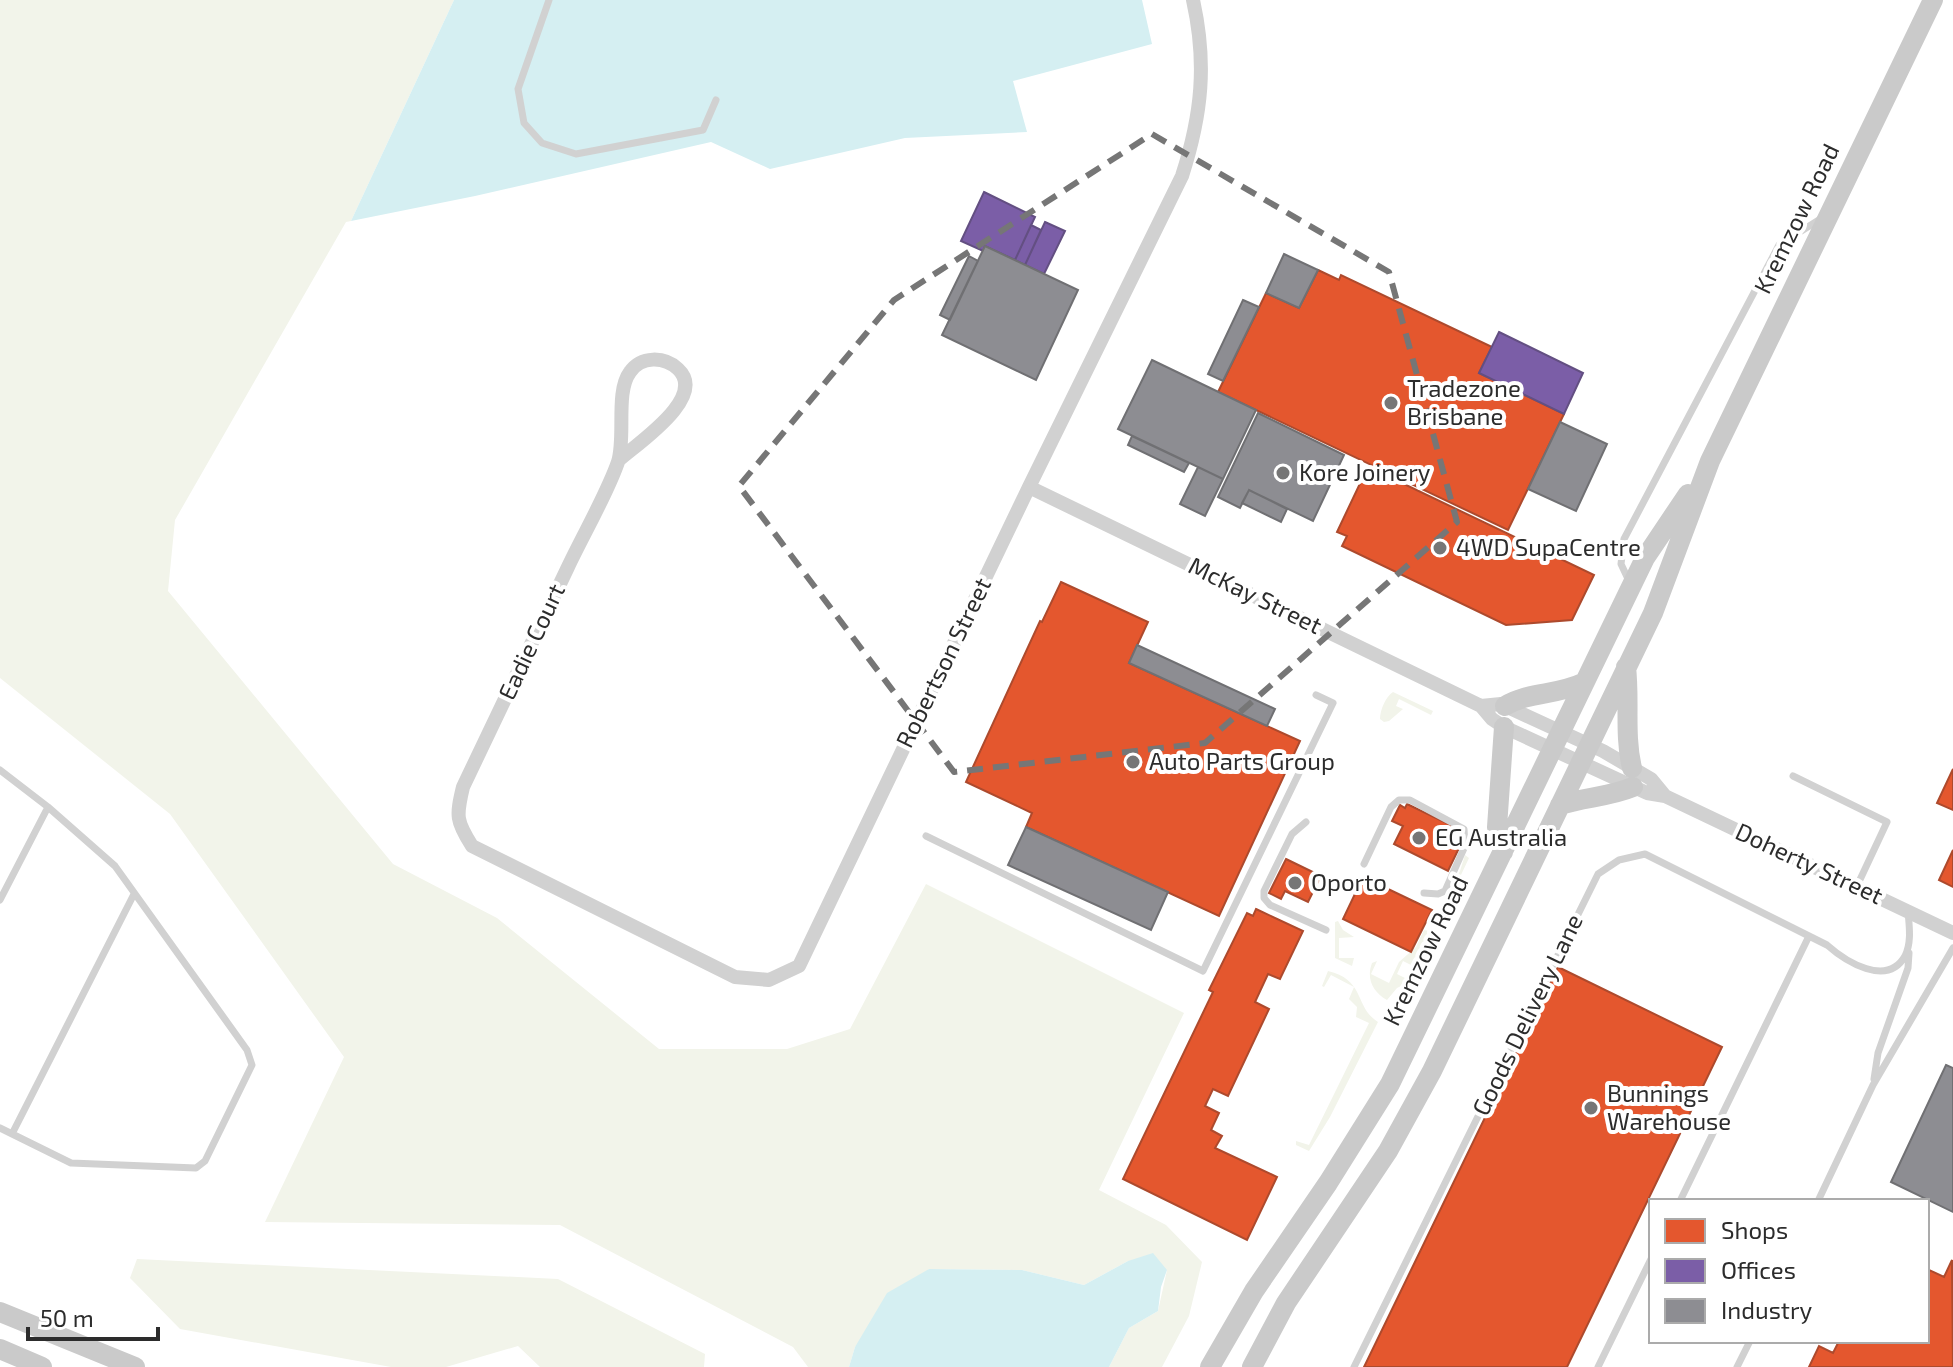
<svg xmlns="http://www.w3.org/2000/svg" width="1953" height="1367" font-family="'Exo 2',sans-serif">
  <style>
    .green { fill: #f2f4ea }
    .water { fill: #d5eff2 }
    .shops { fill: #e4572e; stroke: #ad4a2d; stroke-width: 2 }
    .offices { fill: #7b5ea7; stroke: #634f82; stroke-width: 2 }
    .industry { fill: #8d8d92; stroke: #707073; stroke-width: 2 }
    .lines { fill: none; stroke-linecap: round; stroke-linejoin: round }
    .lane { stroke: #d1d1d1; stroke-width: 7 }
    .street { stroke: #d1d1d1; stroke-width: 14 }
    .secondary { stroke: #cacaca; stroke-width: 20 }
    .marked { fill: none; stroke: #767676; stroke-width: 6; stroke-dasharray: 16 10; stroke-linejoin: round }
    .poi-dot { fill: #767676; stroke: #fff; stroke-width: 3 }
    .labels { text-anchor: middle; stroke-width: 8; stroke-linejoin: round; paint-order: stroke }
    .street-label { font-size: 24px; fill: #2c2c2c; stroke: #fff }
    .poi-label { font-size: 24px; fill: #2c2c2c; stroke: #fff; text-anchor: start }
  </style>
  <rect width="100%" height="100%" fill="#fff"/>
  <path class="green" d="M0 0H454L351 221 346 222 175 520 168 591 393 864 497 918 659 1049H787L850 1029 926 884 1184 1013 1099 1190 1166 1225 1202 1262 1189 1316 1162 1367H1109L1129 1328 1158 1311 1167 1270 1128 1261 1084 1285 1022 1270 929 1269 855 1347 849 1367H808L793 1347 560 1225 265 1222 344 1057 170 814 0 678Z
    M1393 692 1433 711 1431 715 1399 699 1396 706 1403 709 1389 721 1384 722 1380 719C1380 710 1386 696 1393 692Z
    M1465 855 1469 858 1417 968 1403 961 1397 974 1411 981 1397 988 1387 1000C1373 992 1366 979 1372 963L1377 961 1371 974 1389 983 1399 962 1416 947 1424 930 1429 931 1460 871Z
    M1338 921 1343 930 1354 937 1339 938V958H1354L1352 966 1335 958V922Z
    M1328 971C1366 980 1354 1007 1378 1022L1330 1117 1309 1151 1296 1145V1141L1309 1145 1369 1023 1356 1017 1357 1007 1349 999 1354 987 1331 975 1324 987 1322 986Z
    M137 1259 558 1279 705 1354 704 1367H540L518 1346 446 1367H391L180 1329 130 1278Z"/>
  <path class="water" d="M454 0H1142L1152 44 1013 81 1027 132 905 138 770 169 711 142 475 196 351 221Z
    M1153 1253 1167 1270 1161 1287 1158 1311 1129 1328 1109 1367H849L855 1347 887 1293 929 1269 1022 1270 1084 1285 1128 1261Z"/>
  <path class="shops" d="M1318 270 1339 280 1341 275 1492 347 1479 373 1564 414 1508 530 1218 392 1266 293 1299 308Z
    M1379 472 1594 575 1572 620 1506 625 1342 546 1347 536 1337 532 1364 475 1375 480Z
    M1061 582 1148 622 1129 663 1300 741 1219 916 1026 827 1032 813 966 782 1040 621 1042 622Z
    M1953 769V810L1937 803Z
    M1407 804 1457 828 1460 846 1448 871 1394 844 1403 826 1392 821 1400 805 1405 808Z
    M1953 850V887L1939 880Z
    M1286 859 1321 876 1308 902 1285 891 1281 899 1269 893Z
    M1363 877 1432 910 1411 952 1343 919Z
    M1256 909 1303 931 1280 979 1268 974 1255 1002 1269 1009 1228 1096 1213 1089 1205 1106 1219 1113 1211 1130 1222 1136 1215 1148 1277 1177 1247 1240 1123 1179 1213 992 1209 990 1247 913 1253 916Z
    M1558 967 1722 1047 1567 1367H1364Z
    M1952 1260 1953 1367H1809L1819 1346 1833 1353 1839 1341H1927V1269L1944 1277Z"/>
  <path class="offices" d="M984 192 1035 217 1015 260 985 246 983 251 961 241Z
    M1045 222 1065 231 1044 274 1025 265Z
    M1031 225 1041 230 1025 265 1015 260Z
    M1499 332 1583 373 1564 414 1479 373Z"/>
  <path class="industry" d="M985 246 1078 290 1036 380 942 335Z
    M1284 254 1318 270 1299 308 1266 293Z
    M969 256 978 261 950 320 940 315Z
    M1243 300 1259 307 1223 381 1208 374Z
    M1152 360 1256 410 1223 479 1118 429Z
    M1258 413 1344 455 1313 521 1249 490 1240 508 1218 497Z
    M1560 422 1607 444 1576 511 1528 489Z
    M1132 436 1189 463 1184 472 1128 445Z
    M1198 467 1223 479 1205 516 1180 504Z
    M1249 490 1287 509 1281 522 1242 503Z
    M1137 645 1275 709 1267 726 1129 663Z
    M1026 827 1168 892 1151 930 1008 865Z
    M1946 1065 1953 1068V1212L1891 1182Z"/>
  <g class="lines">
    <path class="lane" d="M549 0 518 89 524 123 542 143 576 154 703 130 716 100
      M1629 581 1621 564 1624 539 1779 245 1822 218
      M0 770 48 807 115 866 247 1050 252 1065 205 1161 196 1168 71 1163 0 1128
      M1793 776 1887 822 1857 886
      M1306 822 1292 834 1264 891V898L1270 905 1326 930
      M926 836 1203 971 1333 703 1316 695
      M1364 864 1391 807 1399 800H1410L1464 829 1465 846 1445 891 1438 894 1424 893
      M0 900 48 807
      M1874 1079 1878 1053 1908 968 1909 953
      M12 1134 134 894
      M1680 1201 1809 936
      M1818 1201 1873 1085 1953 948
      M1354 1367 1598 874 1619 860 1645 854 1827 945C1845 961 1887 988 1905 956 1912 942 1909 925 1908 911
      M1598 1367 1651 1259
      M1737 1367 1750 1341"/>
    <path class="street" d="M619 460C638 443 708 397 678 369 664 356 641 356 630 372 615 392 626 437 618 462 607 494 583 535 568 567 533 640 498 714 463 787 456 816 456 821 472 846L735 977 769 980 799 966 1029 487 1182 176C1202 114 1207 63 1193 0
      M1029 487 1481 706 1492 719 1504 727 1647 793 1665 796 1953 933
      M1481 706 1501 704 1603 751 1651 779 1665 796"/>
    <path class="secondary" d="M1626 667C1630 701 1624 734 1632 768
      M1505 706C1530 691 1556 696 1585 682
      M1560 805C1585 797 1609 797 1633 787
      M1503 852 1497 827 1504 727
      M0 1312 135 1367
      M0 1349 42 1367
      M1210 1367 1254 1291 1328 1183 1390 1084 1645 558 1688 494
      M1252 1367 1286 1303 1388 1151 1432 1071 1653 613 1710 461 1933 0"/>
  </g>
  <path class="marked" d="M1152 134 1389 272 1457 522 1205 743 954 772 739 486 894 300Z"/>
  <g class="poi-dot">
    <circle cx="1391" cy="403" r="8"/>
    <circle cx="1283" cy="473" r="8"/>
    <circle cx="1440" cy="548" r="8"/>
    <circle cx="1133" cy="762" r="8"/>
    <circle cx="1419" cy="838" r="8"/>
    <circle cx="1295" cy="883" r="8"/>
    <circle cx="1591" cy="1108" r="8"/>
  </g>
  <g class="labels">
    <g class="street-label">
      <text transform="translate(1797 219) rotate(-64)" y="8">Kremzow Road</text>
      <text transform="translate(1255 596) rotate(26)" y="8">McKay Street</text>
      <text transform="translate(532 642) rotate(-65)" y="8">Eadie Court</text>
      <text transform="translate(944 663) rotate(-64)" y="8">Robertson Street</text>
      <text transform="translate(1809 864) rotate(25)" y="8">Doherty Street</text>
      <text transform="translate(1426 951) rotate(-64)" y="8">Kremzow Road</text>
      <text transform="translate(1528 1015) rotate(-64)" y="8">Goods Delivery Lane</text>
    </g>
    <g class="poi-label">
      <text x="1407" y="397">Tradezone<tspan x="1407" dy="28">Brisbane</tspan></text>
      <text x="1299" y="481">Kore Joinery</text>
      <text x="1456" y="556">4WD SupaCentre</text>
      <text x="1149" y="770">Auto Parts Group</text>
      <text x="1435" y="846">EG Australia</text>
      <text x="1311" y="891">Oporto</text>
      <text x="1607" y="1102">Bunnings<tspan x="1607" dy="28">Warehouse</tspan></text>
    </g>
  </g>
  <rect x="1649" y="1199" width="280" height="144" fill="#ffffff" stroke="#ababab" stroke-width="2"/>
  <rect x="1665" y="1219" width="40" height="24" fill="#e4572e" stroke="#ababab" stroke-width="2"/>
  <text x="1721" y="1239" font-size="24" fill="#2c2c2c">Shops</text>
  <rect x="1665" y="1259" width="40" height="24" fill="#7b5ea7" stroke="#ababab" stroke-width="2"/>
  <text x="1721" y="1279" font-size="24" fill="#2c2c2c">Offices</text>
  <rect x="1665" y="1299" width="40" height="24" fill="#8d8d92" stroke="#ababab" stroke-width="2"/>
  <text x="1721" y="1319" font-size="24" fill="#2c2c2c">Industry</text>
  <path d="M28 1327v12h130v-12" fill="none" stroke="#2c2c2c" stroke-width="4"/>
  <text x="40" y="1327" font-size="24" fill="#2c2c2c" stroke="#ffffff" stroke-width="6" paint-order="stroke">50 m</text>
</svg>
